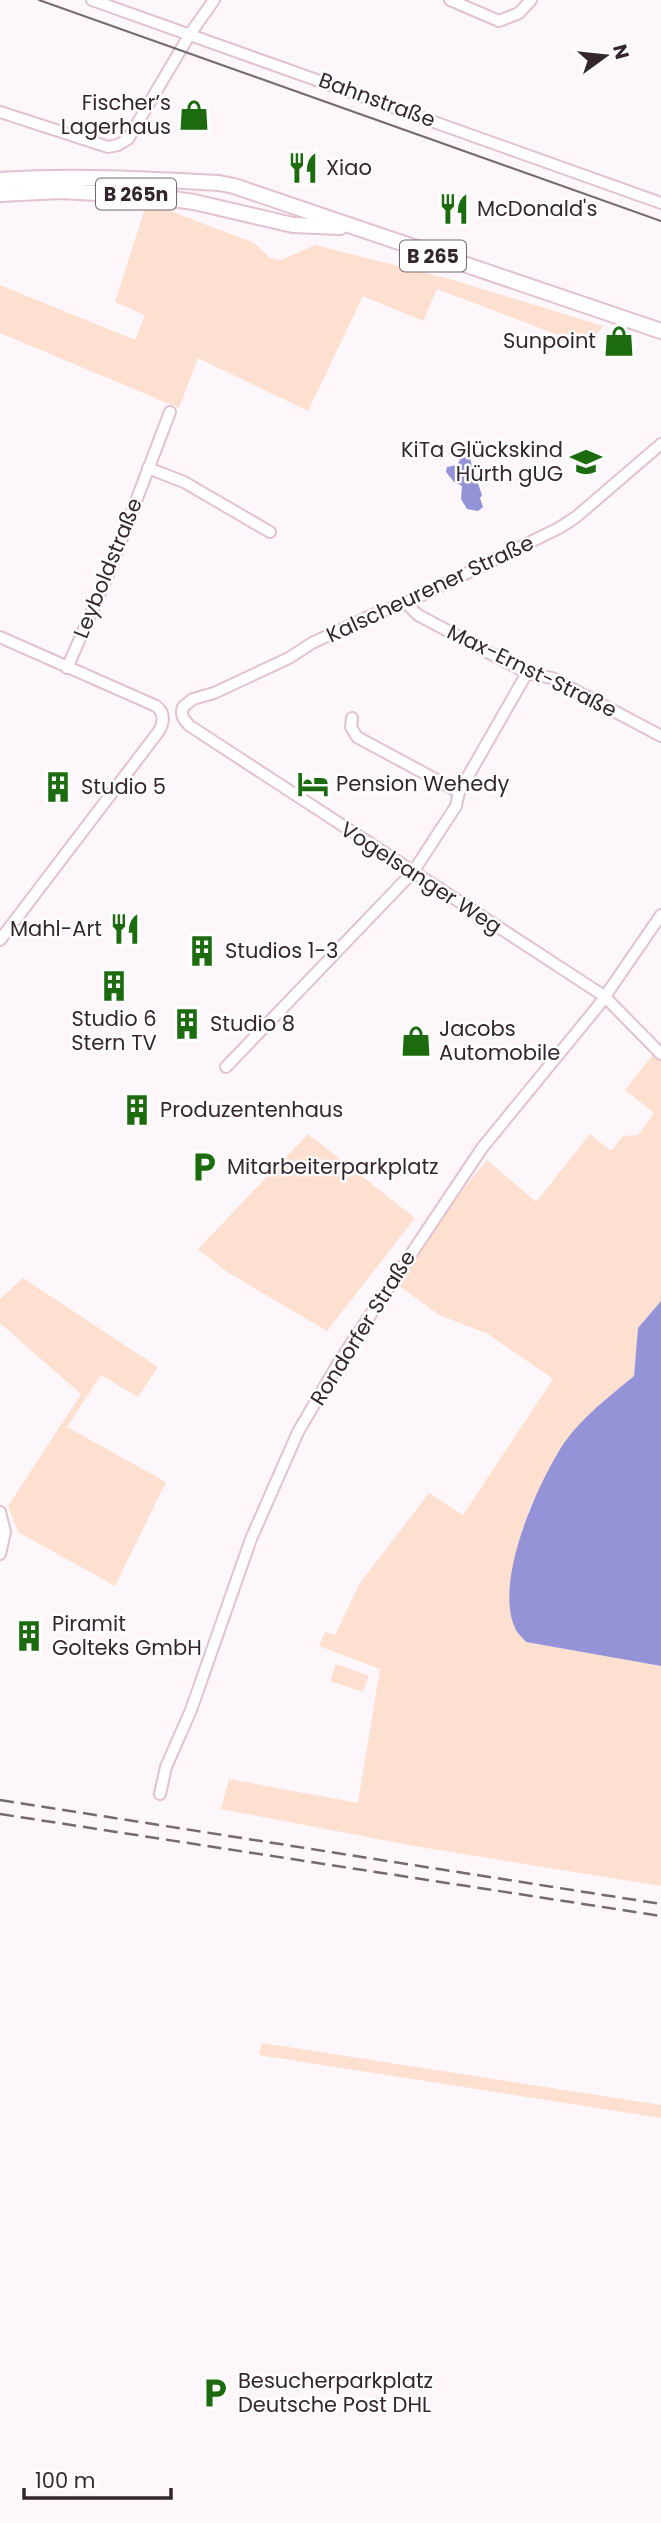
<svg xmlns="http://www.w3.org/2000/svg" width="661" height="2523" font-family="Poppins,sans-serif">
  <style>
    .green { fill: #fee0d1 }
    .water { fill: #9593d8 }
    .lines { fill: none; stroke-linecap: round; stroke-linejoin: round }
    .minor-casing { stroke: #e2c2d2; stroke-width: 14 }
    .major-casing { stroke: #e2c2d2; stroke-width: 18 }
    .minor { stroke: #fff; stroke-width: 10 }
    .major { stroke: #fff; stroke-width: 14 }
    .tram { stroke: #746a6f; stroke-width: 2 }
    .rail { stroke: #746a6f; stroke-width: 2.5; stroke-dasharray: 14 7; stroke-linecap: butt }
    .labels { text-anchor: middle; stroke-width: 5; stroke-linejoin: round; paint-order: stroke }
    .shield { fill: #fff; stroke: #70686c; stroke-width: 2 }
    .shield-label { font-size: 19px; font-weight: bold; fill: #33272d }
    .street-label { font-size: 21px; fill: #33272d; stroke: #fff }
    .poi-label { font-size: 21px; fill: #33272d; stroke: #fff; text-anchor: start }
  </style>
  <rect width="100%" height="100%" fill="#fdf6fa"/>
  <path class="green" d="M147 202 254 243 270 258 281 260 315 245 453 280 603 326 587 346 437 289 423 321 363 296 308 411 198 358 179 408 0 333V285L135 340 145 315 115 302Z
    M656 1051 661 1056V1301L638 1328 634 1376 604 1401 565 1441 529 1509 510 1586 526 1642 661 1666V1886L414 1846 221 1809 229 1779 358 1803 380 1669 319 1646 325 1632 335 1635 360 1583 429 1493 463 1515 553 1379 488 1334 439 1315 394 1282 436 1222 487 1160 536 1202 590 1134 611 1151 623 1136 638 1135 654 1113 625 1090Z
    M308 1134 415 1218 327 1331 227 1272 198 1249Z
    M23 1278 158 1367 138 1397 101 1375 67 1427 166 1482 115 1586 18 1532 8 1506 81 1394 0 1323V1299Z
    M336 1664 369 1676 363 1692 330 1681Z
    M262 2043 661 2105V2118L259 2055Z"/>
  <path class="water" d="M467 455 470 456 472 467 482 495 480 498 483 507 478 511 467 509 461 499 462 486 454 482 446 472 447 467 457 465 462 456Z
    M661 1301V1666L526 1642C523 1638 518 1634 516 1630 492 1583 538 1483 564 1443 582 1417 610 1396 634 1376L638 1328Z"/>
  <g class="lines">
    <defs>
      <path id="minor" d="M92 0 661 203
        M450 0 499 21 519 13 531 0
        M0 112 108 147 118 145 128 139 190 34 214 0
        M661 444 576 517 559 528 406 603 372 615 312 643 289 658 214 693 193 699 183 707C180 716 184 720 190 726L604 996 661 1054
        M148 468 184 482 270 532
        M406 603 418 615 527 673 552 678 661 736
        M0 637 156 706C165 713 164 722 159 731L0 940
        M67 668 107 577 170 412
        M352 718 351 727 357 737 459 792
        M226 1067 413 872 456 806 459 792 527 673
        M0 1512 5 1532 0 1554
        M160 1794 166 1767 191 1710 251 1539 298 1432 339 1362 482 1148 599 1005 661 915"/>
      <path id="major" d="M0 180C73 175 146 179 219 183L234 186 661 331
        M0 194 61 191 151 196 194 202 293 225 340 227"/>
    </defs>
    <use href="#minor" class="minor-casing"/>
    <use href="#major" class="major-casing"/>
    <use href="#minor" class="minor"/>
    <use href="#major" class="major"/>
    <path class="tram" d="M39 0 661 221"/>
    <path class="rail" d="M0 1800 661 1904
      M0 1814 661 1916"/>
  </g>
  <defs>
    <symbol id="shop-bare" viewBox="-9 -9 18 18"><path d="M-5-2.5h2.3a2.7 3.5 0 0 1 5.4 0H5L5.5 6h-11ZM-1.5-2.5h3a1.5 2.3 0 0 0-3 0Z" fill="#1c6b0e" stroke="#fff" stroke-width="2.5" paint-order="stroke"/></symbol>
    <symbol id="restaurant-bare" viewBox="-9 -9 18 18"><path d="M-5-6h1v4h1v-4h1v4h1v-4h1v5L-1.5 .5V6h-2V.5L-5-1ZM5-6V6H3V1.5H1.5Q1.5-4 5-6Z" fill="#1c6b0e" stroke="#fff" stroke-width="2.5" paint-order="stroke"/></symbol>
    <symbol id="school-bare" viewBox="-9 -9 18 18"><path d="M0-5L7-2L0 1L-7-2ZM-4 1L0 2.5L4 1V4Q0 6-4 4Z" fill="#1c6b0e" stroke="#fff" stroke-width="2.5" paint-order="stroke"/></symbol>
    <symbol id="hotel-bare" viewBox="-9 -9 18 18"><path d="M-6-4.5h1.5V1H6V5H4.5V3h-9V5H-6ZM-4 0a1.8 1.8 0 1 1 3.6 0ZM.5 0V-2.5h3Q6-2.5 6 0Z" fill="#1c6b0e" stroke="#fff" stroke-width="2.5" paint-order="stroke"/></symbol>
    <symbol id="building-bare" viewBox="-9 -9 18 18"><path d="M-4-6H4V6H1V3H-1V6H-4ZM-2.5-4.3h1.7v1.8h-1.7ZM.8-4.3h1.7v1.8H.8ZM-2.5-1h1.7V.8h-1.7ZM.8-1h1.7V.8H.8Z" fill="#1c6b0e" stroke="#fff" stroke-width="2.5" paint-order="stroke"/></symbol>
    <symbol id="parking-bare" viewBox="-9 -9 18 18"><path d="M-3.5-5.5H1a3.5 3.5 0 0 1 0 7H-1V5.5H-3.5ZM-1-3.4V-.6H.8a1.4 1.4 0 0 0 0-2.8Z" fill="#1c6b0e" stroke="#fff" stroke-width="2.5" paint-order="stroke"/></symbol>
  </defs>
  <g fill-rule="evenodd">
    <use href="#shop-bare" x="172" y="93" width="44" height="44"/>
    <use href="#restaurant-bare" x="281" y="146" width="44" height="44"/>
    <use href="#restaurant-bare" x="432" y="187" width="44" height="44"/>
    <use href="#shop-bare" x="597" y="319" width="44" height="44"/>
    <use href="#school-bare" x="564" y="440" width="44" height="44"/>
    <use href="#hotel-bare" x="291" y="762" width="44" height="44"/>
    <use href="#building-bare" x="36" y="765" width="44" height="44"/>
    <use href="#restaurant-bare" x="103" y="907" width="44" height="44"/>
    <use href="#building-bare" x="180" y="929" width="44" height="44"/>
    <use href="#building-bare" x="92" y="964" width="44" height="44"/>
    <use href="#building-bare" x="165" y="1002" width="44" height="44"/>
    <use href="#shop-bare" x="394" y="1019" width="44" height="44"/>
    <use href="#building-bare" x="115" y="1088" width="44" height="44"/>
    <use href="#parking-bare" x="182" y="1145" width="44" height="44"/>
    <use href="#building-bare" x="7" y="1614" width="44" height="44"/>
    <use href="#parking-bare" x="193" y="2371" width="44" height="44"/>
  </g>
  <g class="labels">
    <g class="shield">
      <rect x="96" y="178.5" width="80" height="31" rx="5"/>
      <rect x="400" y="240.5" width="66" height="31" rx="5"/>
    </g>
    <g class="shield-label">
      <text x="136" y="201">B 265n</text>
      <text x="433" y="263">B 265</text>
    </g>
    <g class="street-label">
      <text transform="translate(377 100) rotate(20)" y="7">Bahnstraße</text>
      <text transform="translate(108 568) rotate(-68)" y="7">Leyboldstraße</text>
      <text transform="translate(430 589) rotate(-25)" y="7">Kalscheurener Straße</text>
      <text transform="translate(532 671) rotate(26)" y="7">Max-Ernst-Straße</text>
      <text transform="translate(421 878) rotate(33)" y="7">Vogelsanger Weg</text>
      <text transform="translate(363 1328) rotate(-58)" y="7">Rondorfer Straße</text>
    </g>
    <g class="poi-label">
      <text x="171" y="110" text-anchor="end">Fischer’s<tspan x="171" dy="24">Lagerhaus</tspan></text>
      <text x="326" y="175">Xiao</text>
      <text x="477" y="216">McDonald's</text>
      <text x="596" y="348" text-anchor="end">Sunpoint</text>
      <text x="563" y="457" text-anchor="end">KiTa Glückskind<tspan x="563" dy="24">Hürth gUG</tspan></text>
      <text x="336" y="791">Pension Wehedy</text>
      <text x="81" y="794">Studio 5</text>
      <text x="102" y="936" text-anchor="end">Mahl-Art</text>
      <text x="225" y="958">Studios 1-3</text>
      <text x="114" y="1026" text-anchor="middle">Studio 6<tspan x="114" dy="24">Stern TV</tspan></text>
      <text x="210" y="1031">Studio 8</text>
      <text x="439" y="1036">Jacobs<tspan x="439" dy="24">Automobile</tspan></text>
      <text x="160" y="1117">Produzentenhaus</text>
      <text x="227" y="1174">Mitarbeiterparkplatz</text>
      <text x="52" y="1631">Piramit<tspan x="52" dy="24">Golteks GmbH</tspan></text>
      <text x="238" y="2388">Besucherparkplatz<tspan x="238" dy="24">Deutsche Post DHL</tspan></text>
    </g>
  </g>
  <g transform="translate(605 56) rotate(75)" stroke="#ffffff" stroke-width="5" paint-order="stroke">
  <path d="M0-5L12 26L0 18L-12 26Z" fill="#33272d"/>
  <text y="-10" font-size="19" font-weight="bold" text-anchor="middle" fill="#33272d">N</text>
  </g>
  <path d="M24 2488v10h147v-10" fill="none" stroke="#33272d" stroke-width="3.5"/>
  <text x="35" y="2488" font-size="21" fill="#33272d" stroke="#ffffff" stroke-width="5" paint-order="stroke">100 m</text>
</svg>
